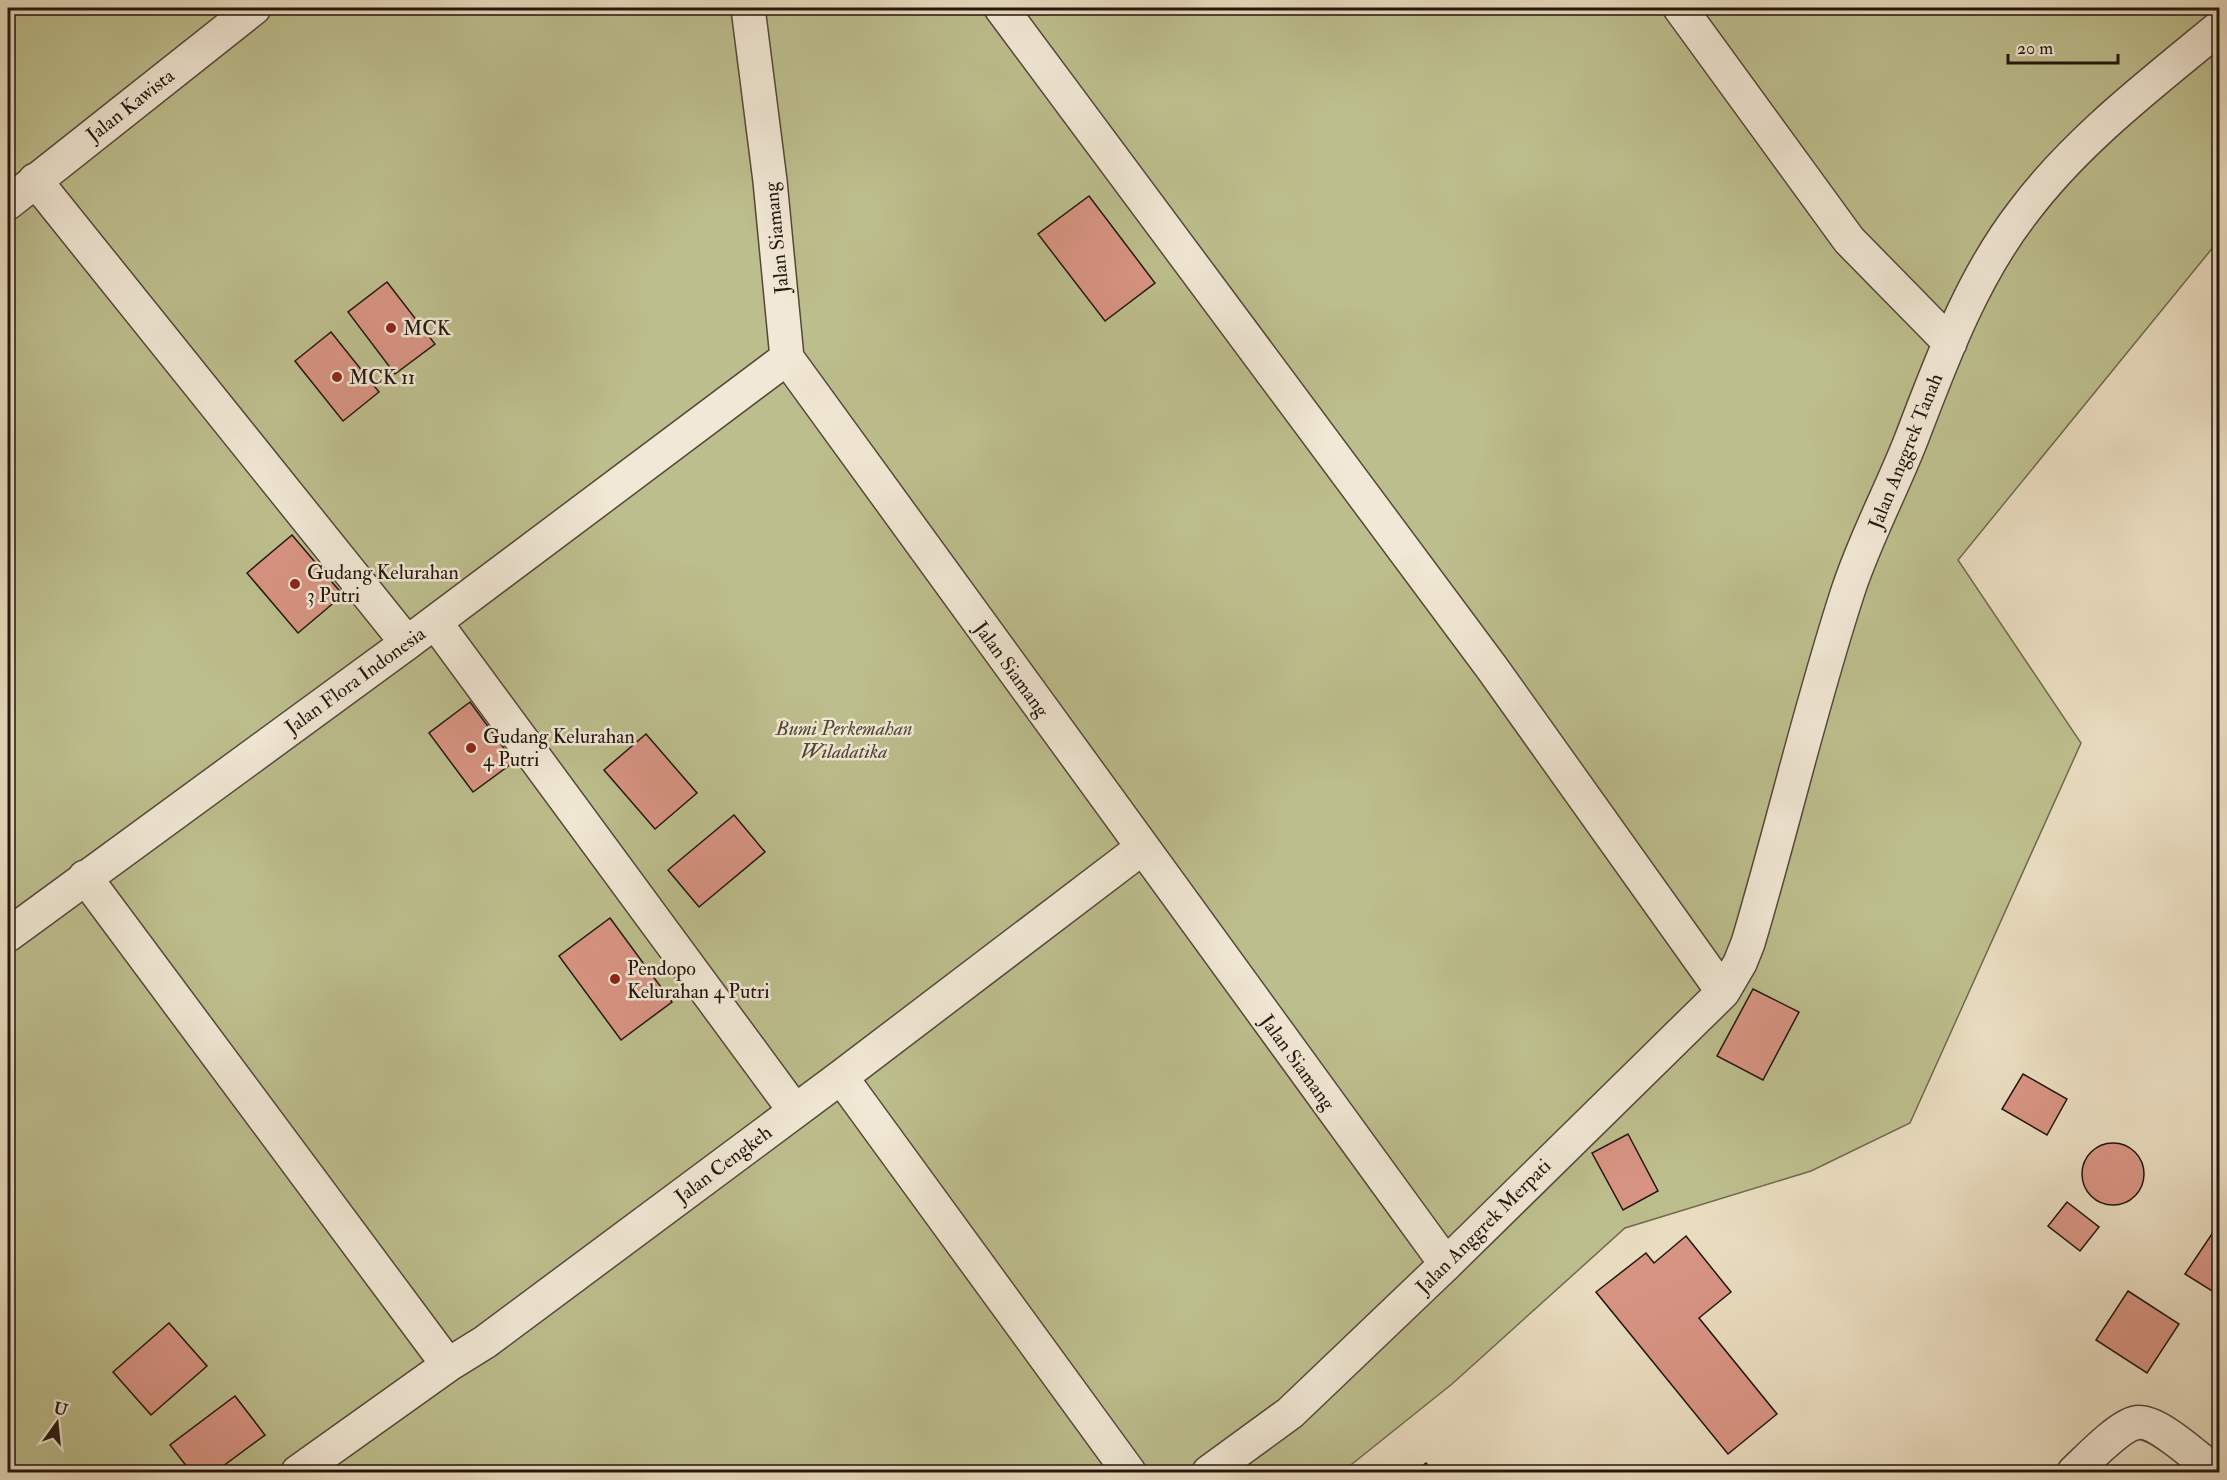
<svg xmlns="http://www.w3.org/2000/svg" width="2227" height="1480" font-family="'IM FELL Double Pica',serif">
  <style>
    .green { fill: #bdbe8d; stroke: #706a4e; stroke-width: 1.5 }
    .building { fill: #d89483; stroke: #22160f; stroke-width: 1.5 }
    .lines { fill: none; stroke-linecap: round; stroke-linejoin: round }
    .minor-casing { stroke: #54483b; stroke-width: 36 }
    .minor { stroke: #f1e8d5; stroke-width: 33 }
    .poi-dot { fill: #8f2418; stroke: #f1e8d5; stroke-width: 2 }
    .labels { text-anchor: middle; stroke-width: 5; stroke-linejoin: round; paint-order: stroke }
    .street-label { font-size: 20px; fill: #22160f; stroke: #f1e8d5 }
    .poi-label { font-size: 20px; fill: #22160f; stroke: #f1e8d5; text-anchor: start }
    .park-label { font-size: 20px; font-style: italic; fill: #504835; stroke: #f1e8d5 }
  </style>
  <rect width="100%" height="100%" fill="#e9dcbf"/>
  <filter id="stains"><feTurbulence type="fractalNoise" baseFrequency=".00333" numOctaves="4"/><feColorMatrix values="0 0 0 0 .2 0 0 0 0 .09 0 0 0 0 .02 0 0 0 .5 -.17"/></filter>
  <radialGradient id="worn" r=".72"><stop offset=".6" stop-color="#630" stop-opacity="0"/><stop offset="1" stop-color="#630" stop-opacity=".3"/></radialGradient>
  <path class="green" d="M8 8H2219V240L1958 560 2081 743 1910 1123 1811 1171 1625 1228 1452 1384 1342 1472H8Z"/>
  <path class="building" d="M1089 196 1155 283 1105 321 1038 234Z
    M387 282 435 344 395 374 348 312Z
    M331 332 379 392 343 421 295 361Z
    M292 535 343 595 298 633 247 573Z
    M470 702 514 762 473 792 429 733Z
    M646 734 697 793 655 829 604 770Z
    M734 815 765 852 699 907 668 870Z
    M610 918 672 1002 621 1040 559 956Z
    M1753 989 1799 1012 1763 1080 1717 1056Z
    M2023 1074 2067 1099 2047 1135 2002 1109Z
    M1628 1134 1658 1191 1623 1210 1592 1153Z
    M2082 1174a31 31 0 1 1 62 0a31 31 0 1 1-62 0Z
    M2067 1202 2099 1227 2080 1251 2048 1226Z
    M2220 1222V1296L2185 1274Z
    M1686 1236 1731 1292 1699 1318 1777 1414 1728 1454 1596 1292 1646 1253 1654 1263Z
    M2128 1291 2179 1324 2147 1373 2096 1340Z
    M169 1323 207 1366 151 1415 113 1372Z
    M235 1396 265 1435 215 1472H191L170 1445Z
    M1426 1463 1434 1472H1414Z"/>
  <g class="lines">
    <defs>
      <path id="minor" d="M748 8 770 181 787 358 1446 1264
        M1001 8 1492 668 1723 992
        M1680 8 1849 240 1950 343
        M35 180 407 643
        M8 203 254 8
        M435 622 795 1111
        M85 877 448 1365
        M8 935 407 643 787 358
        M841 1077 1129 1472
        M298 1472 448 1365 485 1342 841 1077 1142 848
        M1209 1472 1290 1413 1446 1264 1723 992 1740 963 1748 943C1783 826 1810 707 1848 591 1865 539 1891 491 1911 440 1941 362 1971 279 2023 212 2076 141 2151 84 2220 27
        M2074 1472C2087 1460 2118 1427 2135 1423 2155 1417 2199 1460 2216 1472"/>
    </defs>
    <use href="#minor" class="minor-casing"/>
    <use href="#minor" class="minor"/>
  </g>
  <g class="poi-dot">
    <circle cx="391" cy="328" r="6"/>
    <circle cx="337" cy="377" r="6"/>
    <circle cx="295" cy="584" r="6"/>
    <circle cx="471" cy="748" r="6"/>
    <circle cx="615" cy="979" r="6"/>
  </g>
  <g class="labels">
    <g class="street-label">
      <text transform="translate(130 105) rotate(-38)" y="7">Jalan Kawista</text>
      <text transform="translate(776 238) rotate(-96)" y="7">Jalan Siamang</text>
      <text transform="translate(1905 451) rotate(-68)" y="7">Jalan Anggrek Tanah</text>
      <text transform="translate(1012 669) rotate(54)" y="7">Jalan Siamang</text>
      <text transform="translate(355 680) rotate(-36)" y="7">Jalan Flora Indonesia</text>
      <text transform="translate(1298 1062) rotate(54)" y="7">Jalan Siamang</text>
      <text transform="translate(723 1164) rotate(-37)" y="7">Jalan Cengkeh</text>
      <text transform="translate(1483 1226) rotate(-45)" y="7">Jalan Anggrek Merpati</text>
    </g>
    <g class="poi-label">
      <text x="403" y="335">MCK</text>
      <text x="349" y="384">MCK 11</text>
      <text x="307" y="579">Gudang Kelurahan<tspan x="307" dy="23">3 Putri</tspan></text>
      <text x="483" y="743">Gudang Kelurahan<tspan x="483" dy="23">4 Putri</tspan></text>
      <text x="627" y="975">Pendopo<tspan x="627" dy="23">Kelurahan 4 Putri</tspan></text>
    </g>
    <g class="park-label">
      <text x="844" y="735">Bumi Perkemahan<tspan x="844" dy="23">Wiladatika</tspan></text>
    </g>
  </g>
  <rect width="2227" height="1480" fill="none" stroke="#e9dcbf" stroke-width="30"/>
  <rect x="9" y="9" width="2209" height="1462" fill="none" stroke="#22160f" stroke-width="3"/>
  <rect x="15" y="15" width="2197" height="1450" fill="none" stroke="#22160f" stroke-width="1.5"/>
  <g transform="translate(57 1423) rotate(15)" stroke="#f1e8d5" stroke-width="4.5" paint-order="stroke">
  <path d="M0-4.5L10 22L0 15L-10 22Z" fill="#22160f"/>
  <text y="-9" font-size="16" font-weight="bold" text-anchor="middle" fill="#22160f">U</text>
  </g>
  <path d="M2008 54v9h110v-9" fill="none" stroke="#22160f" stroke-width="3"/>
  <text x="2017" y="54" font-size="18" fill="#22160f" stroke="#f1e8d5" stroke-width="4.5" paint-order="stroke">20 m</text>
  <rect width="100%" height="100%" filter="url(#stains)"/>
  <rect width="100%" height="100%" fill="url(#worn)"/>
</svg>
